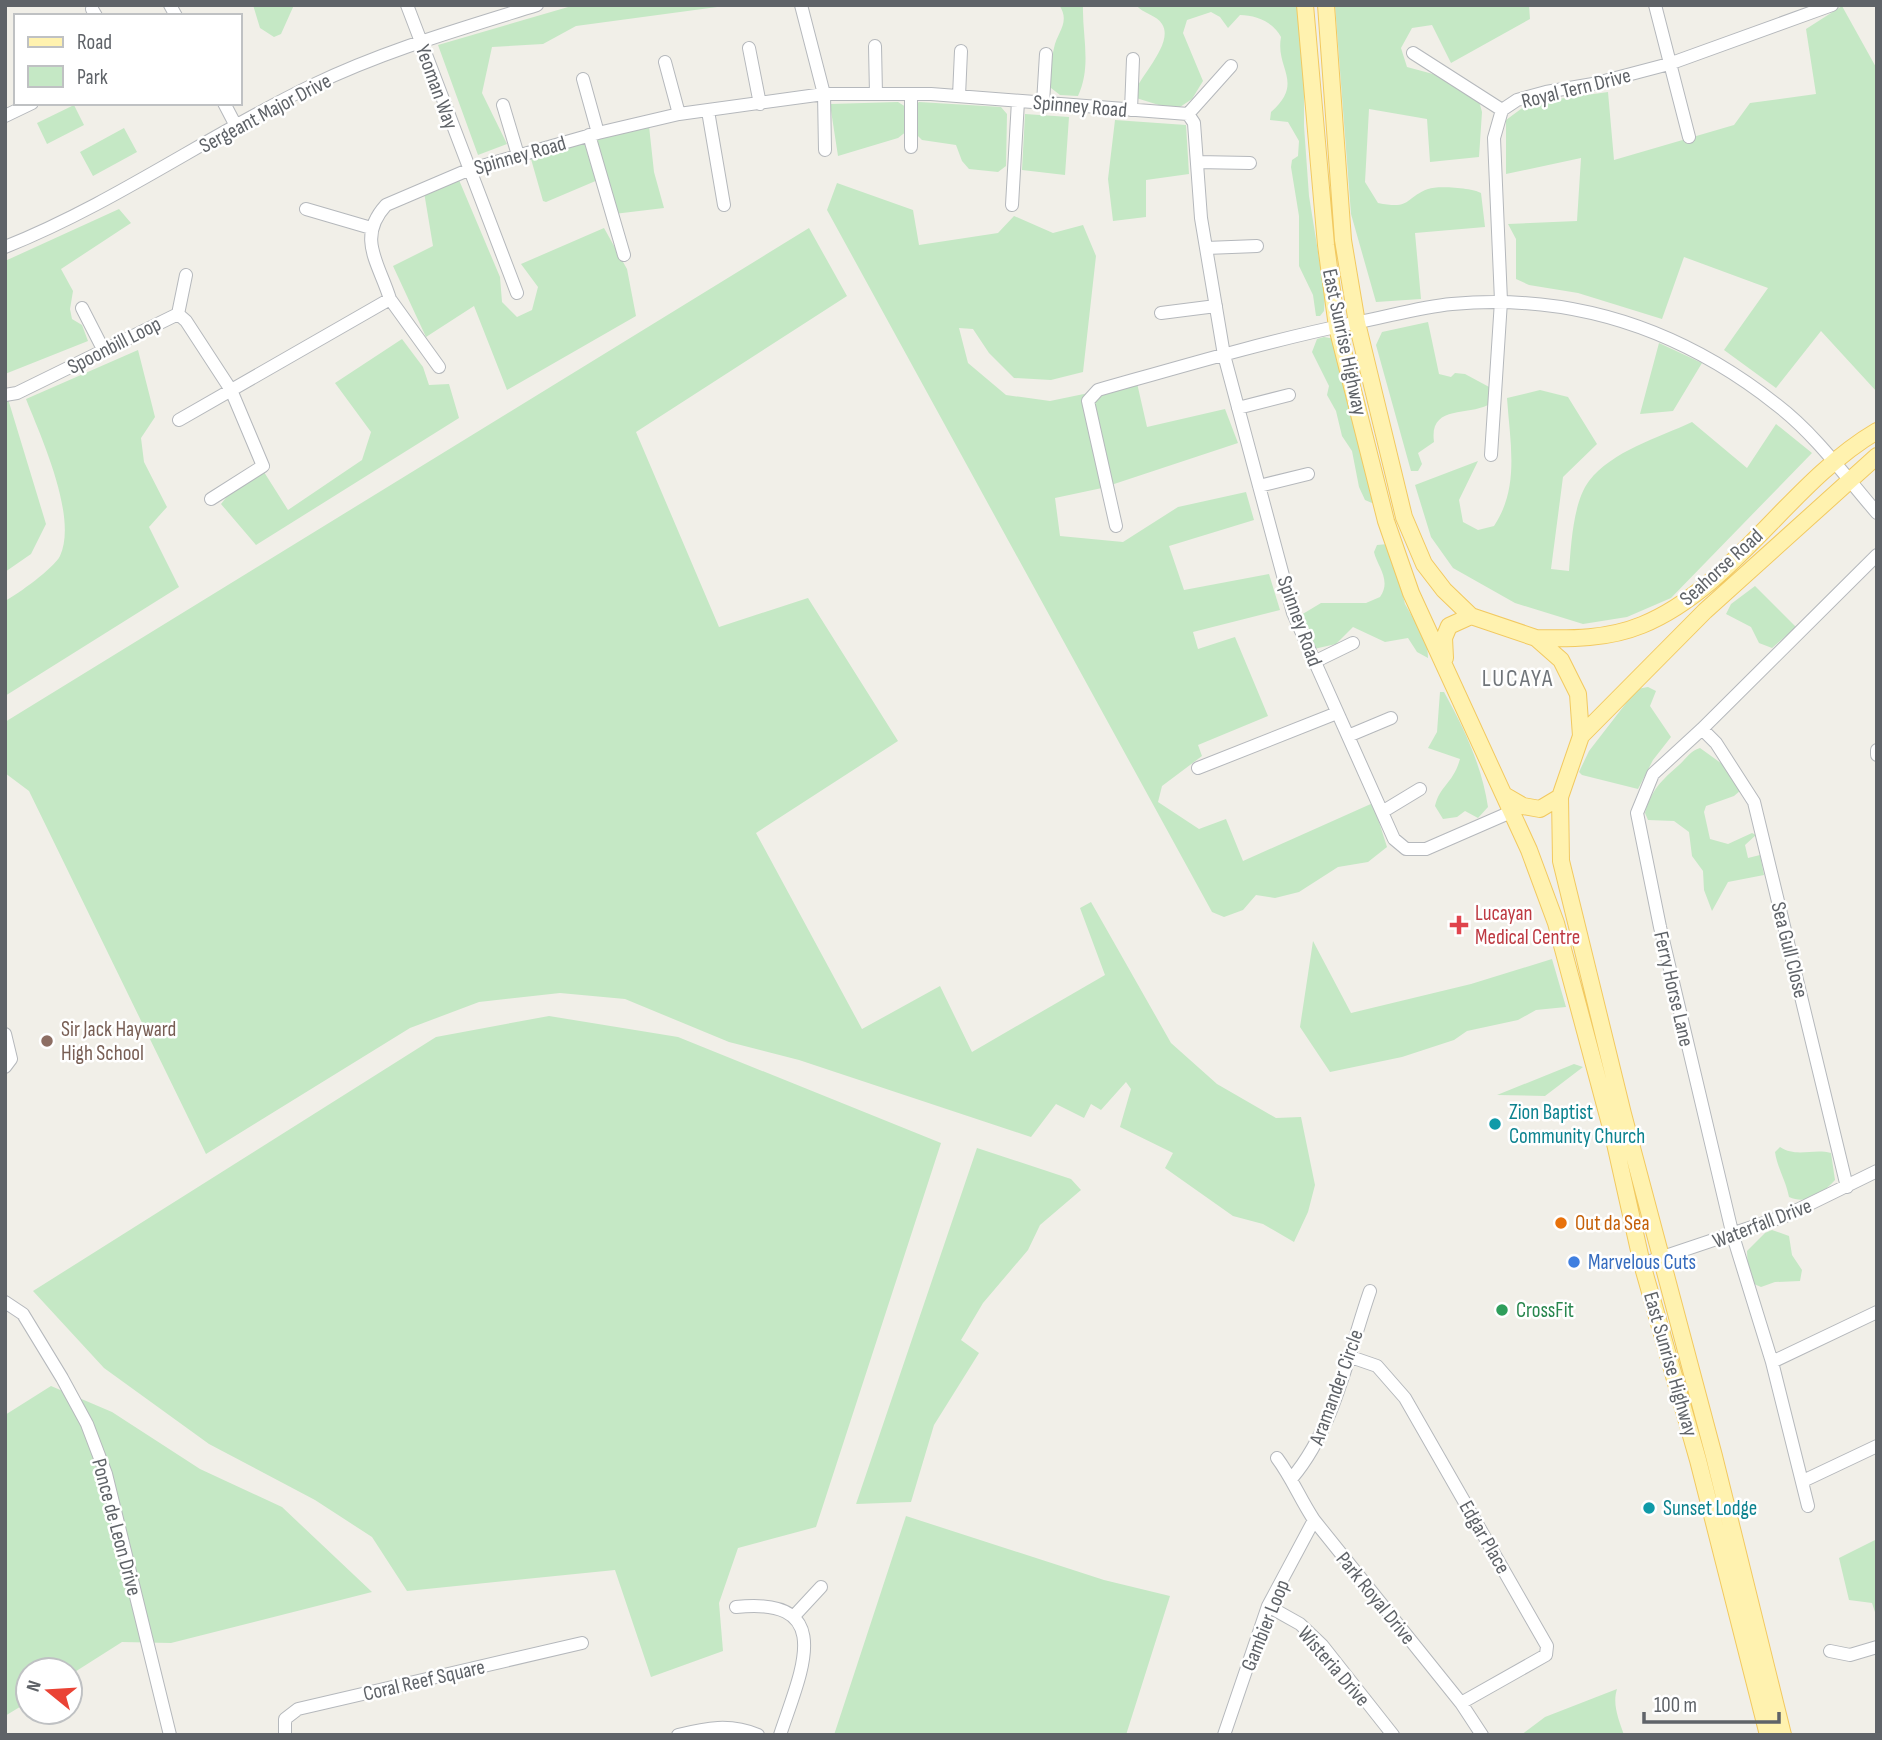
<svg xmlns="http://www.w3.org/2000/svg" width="1882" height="1740" font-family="'Sofia Sans Condensed',sans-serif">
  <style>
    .green { fill: #c5e8c5 }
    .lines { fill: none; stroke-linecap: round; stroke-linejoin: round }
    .minor-casing { stroke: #b5b8bc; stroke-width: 14 }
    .major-casing { stroke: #f2c960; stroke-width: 18 }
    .minor { stroke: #fff; stroke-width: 12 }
    .major { stroke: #fff2af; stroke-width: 16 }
    .health-dot { fill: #e0444e; stroke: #fff; stroke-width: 2.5 }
    .education-dot { fill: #8d6e63; stroke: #fff; stroke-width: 2.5 }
    .culture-dot { fill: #0f9aa8; stroke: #fff; stroke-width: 2.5 }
    .food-dot { fill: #e8710a; stroke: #fff; stroke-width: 2.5 }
    .shop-dot { fill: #3f7fe0; stroke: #fff; stroke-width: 2.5 }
    .leisure-dot { fill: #2e9e5b; stroke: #fff; stroke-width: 2.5 }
    .labels { text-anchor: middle; stroke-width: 5; stroke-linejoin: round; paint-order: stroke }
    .street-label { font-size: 21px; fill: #5f6368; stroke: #fff }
    .health-label { font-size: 21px; fill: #be3a42; stroke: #fff; text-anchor: start }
    .education-label { font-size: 21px; fill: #785e54; stroke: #fff; text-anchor: start }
    .culture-label { font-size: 21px; fill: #0d838f; stroke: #fff; text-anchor: start }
    .food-label { font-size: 21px; fill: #c56008; stroke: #fff; text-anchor: start }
    .shop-label { font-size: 21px; fill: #366cbe; stroke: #fff; text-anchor: start }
    .leisure-label { font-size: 21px; fill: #27864d; stroke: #fff; text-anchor: start }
    .quarter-label { font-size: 24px; letter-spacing: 2px; fill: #70757a; stroke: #fff }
  </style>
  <rect width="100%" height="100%" fill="#f1efe8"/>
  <path class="green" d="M253 5H294L281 34 274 37 260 28Z
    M575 5H732L576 26 543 44 492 47 482 93 507 144 478 155 438 45Z
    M1059 5H1083C1082 36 1092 66 1078 96L1060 95 1051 88C1049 76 1051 60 1054 48 1057 32 1071 22 1059 5Z
    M1136 5H1297L1304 48V126L1309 196 1325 295 1324 311 1320 316H1316L1313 295 1299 266V216L1291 167 1292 160 1298 156 1299 141 1288 122 1270 120 1271 112C1305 82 1275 69 1281 37 1273 22 1256 15 1240 15L1228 28 1220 17 1211 12 1187 20 1183 33 1203 81 1192 99 1180 107 1162 106 1133 97C1137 78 1175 44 1162 24 1157 15 1143 14 1136 5Z
    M1335 5H1529L1530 19 1451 63 1432 25 1412 28 1401 48 1407 67 1433 74 1479 101 1482 112 1479 157 1430 162 1427 119 1369 109 1365 182 1378 203C1412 210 1404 198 1428 189 1437 185 1474 188 1481 193L1485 227 1415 233 1421 299 1376 302 1351 214Z
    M1842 6 1877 69V392L1821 331 1776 388 1724 350 1768 288 1684 257 1662 319 1578 293 1529 285 1516 279V239L1508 224 1577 221 1581 158 1506 174V120L1529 103 1608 92 1614 160 1734 125 1750 103 1816 94 1806 29Z
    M898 102 906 107 907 131 898 138 838 156 830 104Z
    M919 102 1001 107 1007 114 1006 166 998 172 969 169 962 161 956 145 922 140 915 133V105Z
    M74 105 84 125 47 144 37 123Z
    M1025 114 1069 117 1065 175 1022 170Z
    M1115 120 1186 125 1189 174 1146 180V217L1113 221 1108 179Z
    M649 126 654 172 664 208 614 214 605 177 546 202 543 201 531 159 609 133Z
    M124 128 137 152 93 176 80 152Z
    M459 180 500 277 502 302 517 317 532 310 538 287 521 264 604 228 627 269 636 316 507 390 474 306 426 337 393 266 433 246 424 192Z
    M837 183 913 210 919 245 998 233 1014 216 1053 233 1083 225 1096 256 1083 372 1051 380 1014 378 989 353 973 329 959 328 968 363 1006 395 1050 401 1137 383 1147 427 1225 409 1238 443 1102 488 1055 498 1060 536 1123 542 1178 507 1246 492 1254 520 1169 546 1184 590 1269 574 1280 610 1193 632 1198 649 1235 637 1268 716 1198 745 1202 756 1162 786 1158 802 1199 829 1226 819 1243 861 1373 803 1387 847 1368 862 1338 867 1299 892 1275 898 1256 895 1243 910 1224 917 1212 912 827 210Z
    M119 209 131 223 61 269 73 291 70 309 72 319 82 325 88 341 5 374V261Z
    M809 228 847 296 636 432 719 627 808 598 898 741 756 833 862 1029 940 986 972 1052 1105 975 1080 908 1091 902 1171 1043 1217 1084 1276 1118 1301 1117 1315 1185 1308 1212 1294 1242 1263 1224 1233 1216 1165 1168 1173 1153 1120 1127 1131 1089 1126 1082 1101 1110 1091 1104 1084 1118 1056 1104 1031 1137 799 1060 729 1042 625 999 560 993 479 1002 410 1028 206 1154 29 791 5 773V722Z
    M1428 322 1439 374 1451 377 1455 373 1465 374 1491 388 1488 405C1466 416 1429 405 1434 442L1418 453 1422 464 1418 471H1411L1376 345 1382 332Z
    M1324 337 1335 339 1375 500 1372 503 1365 500 1359 487 1352 451 1342 436 1336 411 1327 395 1329 386 1312 352 1317 339Z
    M402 339 423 367 429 385 449 384 459 418 256 545 221 504 229 494 264 472 288 510 362 460 371 432 335 383Z
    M1659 343 1702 363 1673 411 1640 414Z
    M138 350 155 417 141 438 144 462 167 507 149 527 179 587 5 696V601C18 594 54 568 60 556 78 517 41 437 26 399Z
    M1540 390 1568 397 1597 444 1563 477 1551 569 1569 571C1571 546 1573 502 1589 481 1612 451 1658 438 1692 422L1747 468 1776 424 1812 453 1671 598 1627 617 1583 624 1515 603 1453 568 1431 537 1415 485 1478 461 1459 500 1463 522 1478 530 1494 526C1520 487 1510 443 1507 398Z
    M8 399 46 524 31 554 5 572V400Z
    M1388 544 1392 549 1405 604 1427 642 1428 658 1417 652 1408 638 1385 642 1353 627 1336 644 1314 649 1312 634 1301 615 1321 603H1366L1380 597C1392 580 1377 566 1374 552L1377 545Z
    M1755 586 1796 627 1772 648 1759 643 1751 627 1726 614 1731 604Z
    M1648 687 1656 691 1650 706 1671 737 1653 760 1638 789 1582 775 1579 772 1589 751 1637 689Z
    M1440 692H1444C1464 728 1482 766 1488 807L1478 818 1465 811 1457 817 1443 819 1435 806C1440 785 1453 784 1460 759L1428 748 1437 732Z
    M1700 748 1725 766 1741 790 1734 796 1706 806 1704 812 1710 839 1728 844 1752 833 1756 835 1745 845 1748 858 1760 855 1764 875 1728 882 1712 911 1704 890 1703 871 1692 856 1689 832 1674 821 1648 820 1645 813C1651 790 1662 780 1679 765 1687 758 1690 751 1700 748Z
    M1313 941 1351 1013 1471 984 1552 959 1566 1007 1536 1010 1518 1020 1467 1031 1454 1040 1402 1057 1330 1072 1300 1027Z
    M549 1016 678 1037 941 1143 816 1527 738 1548 719 1603 723 1651 651 1677 615 1570 407 1591 372 1537 315 1500 209 1444 104 1368 33 1291 436 1037Z
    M1574 1064 1583 1067 1545 1096 1497 1095Z
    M1780 1147C1797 1158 1813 1148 1831 1153L1835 1180C1822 1194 1807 1205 1789 1197 1786 1181 1777 1167 1775 1152Z
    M977 1148 1071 1179 1081 1190 1040 1225 1028 1250 983 1303 961 1340 979 1353 934 1425 911 1502 856 1504Z
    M1772 1230 1789 1236 1792 1255 1802 1270 1800 1281 1775 1282 1761 1287 1754 1284 1748 1275 1747 1251 1765 1233Z
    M51 1386 112 1412 200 1469 282 1507 372 1592 171 1643 122 1642 70 1675V1670H28V1702L5 1716V1415Z
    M906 1516 1104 1580 1170 1596 1126 1735H834Z
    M1877 1539V1618L1872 1603 1849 1600 1839 1558Z
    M1617 1689C1612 1705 1619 1720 1624 1735H1521L1545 1717Z"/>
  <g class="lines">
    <defs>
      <path id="minor" d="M170 5 176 16
        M407 5 517 293
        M801 5 824 94 825 150
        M1655 5 1689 137
        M92 9 96 16
        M875 46 876 94
        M749 48 760 104
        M1413 53 1502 110
        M665 62 679 114
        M583 79 598 133
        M959 96 961 51
        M224 103 236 126
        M1043 103 1046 54
        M503 105 518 155
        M1131 110 1133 59
        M708 111 724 205
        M1188 114 1231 66
        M5 116 32 103
        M589 135 624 255
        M911 147V94
        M1197 162 1250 163
        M1012 205 1018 101
        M306 209 371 228
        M5 247C113 204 207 136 311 86 383 51 460 29 537 5
        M1206 248 1257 246
        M390 299 439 367
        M82 308 104 351
        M1161 313 1216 306
        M178 314 186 275
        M5 395 17 393 178 314 186 321 231 390 263 466 211 499
        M1238 408 1289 395
        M179 420 390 299C379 263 356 238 386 205L468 170 598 133 679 114 824 94H931L1188 114 1194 123 1201 218 1224 355 1293 613 1394 839 1406 849H1426L1511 812
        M1491 455 1501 301 1494 138 1502 110 1517 100 1546 92 1593 84 1669 64 1832 5
        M1259 486 1308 474
        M1116 526 1088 401 1098 390C1183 366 1267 341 1354 323 1387 317 1419 307 1452 304 1574 293 1681 329 1777 405 1816 435 1845 476 1877 513
        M1314 662 1353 643
        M1702 729 1716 743 1754 802 1847 1187
        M1348 736 1391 718
        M1877 750V755
        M1198 768 1337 713
        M1382 812 1420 789
        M5 1034 11 1059 5 1067
        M1642 1264 1785 1216 1877 1171
        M5 1302 23 1314 62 1378 87 1424 106 1474 170 1735
        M1348 1356 1377 1366 1405 1398 1547 1646 1546 1655 1461 1703
        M1772 1362 1877 1312
        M1277 1458C1292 1478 1300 1499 1314 1520L1461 1703 1482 1735
        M1292 1478C1335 1427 1348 1354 1370 1291
        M1803 1481 1877 1446
        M1808 1506 1772 1362 1733 1236 1660 927 1637 813 1653 774 1702 729 1877 555
        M1268 1606 1300 1624 1322 1645 1393 1735
        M736 1607C839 1596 800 1674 780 1735
        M795 1615 821 1587
        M1830 1651 1850 1655 1877 1647
        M285 1735V1719L298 1709 582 1643
        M678 1735C706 1728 730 1723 758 1735
        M1224 1735 1268 1606 1314 1520"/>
      <path id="major" d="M1305 5 1326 245 1337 327 1386 521 1411 593 1529 850 1556 923 1614 1139 1642 1264 1698 1460 1768 1735
        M1326 5 1343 240 1357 323 1404 517 1424 564 1444 590 1471 616
        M1536 638C1571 639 1608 639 1642 625 1733 588 1790 482 1877 431
        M1445 658 1444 638 1449 626 1471 616 1536 638 1561 660 1578 694 1581 736 1560 797 1561 861 1623 1114 1714 1456 1783 1735
        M1581 736 1705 611 1877 456
        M1504 795 1523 806 1540 809 1560 797"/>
    </defs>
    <use href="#minor" class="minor-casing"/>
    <use href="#major" class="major-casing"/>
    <use href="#minor" class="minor"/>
    <use href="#major" class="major"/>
  </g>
  <path class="health-dot" d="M1455.5 914.5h7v7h7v7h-7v7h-7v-7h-7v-7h7z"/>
  <circle class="education-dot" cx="47" cy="1041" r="7"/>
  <g class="culture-dot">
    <circle cx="1495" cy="1124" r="7"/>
    <circle cx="1649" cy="1508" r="7"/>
  </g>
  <circle class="food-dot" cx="1561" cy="1223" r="7"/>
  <circle class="shop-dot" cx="1574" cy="1262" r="7"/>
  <circle class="leisure-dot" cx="1502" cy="1310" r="7"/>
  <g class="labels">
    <g class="street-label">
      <text transform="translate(437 87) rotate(70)" y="7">Yeoman Way</text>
      <text transform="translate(1576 88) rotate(-14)" y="7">Royal Tern Drive</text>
      <text transform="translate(1080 106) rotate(5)" y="7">Spinney Road</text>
      <text transform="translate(265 113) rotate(-28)" y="7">Sergeant Major Drive</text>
      <text transform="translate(520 155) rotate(-16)" y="7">Spinney Road</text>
      <text transform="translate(1345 342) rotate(78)" y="7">East Sunrise Highway</text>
      <text transform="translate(114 345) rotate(-27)" y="7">Spoonbill Loop</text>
      <text transform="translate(1721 567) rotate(-42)" y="7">Seahorse Road</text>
      <text transform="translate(1300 621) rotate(70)" y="7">Spinney Road</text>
      <text transform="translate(1790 950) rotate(76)" y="7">Sea Gull Close</text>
      <text transform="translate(1674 989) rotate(77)" y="7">Ferry Horse Lane</text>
      <text transform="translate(1762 1223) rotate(-21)" y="7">Waterfall Drive</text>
      <text transform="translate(1671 1364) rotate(74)" y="7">East Sunrise Highway</text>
      <text transform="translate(1336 1387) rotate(-70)" y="7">Aramander Circle</text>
      <text transform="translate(117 1527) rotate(75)" y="7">Ponce de Leon Drive</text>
      <text transform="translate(1485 1537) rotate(60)" y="7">Edgar Place</text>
      <text transform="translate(1376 1598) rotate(51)" y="7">Park Royal Drive</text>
      <text transform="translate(1265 1625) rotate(-68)" y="7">Gambier Loop</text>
      <text transform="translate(1334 1666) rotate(49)" y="7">Wisteria Drive</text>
      <text transform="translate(424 1680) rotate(-13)" y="7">Coral Reef Square</text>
    </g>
    <g class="health-label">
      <text x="1475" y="920">Lucayan<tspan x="1475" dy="24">Medical Centre</tspan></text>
    </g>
    <g class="education-label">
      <text x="61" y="1036">Sir Jack Hayward<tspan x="61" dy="24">High School</tspan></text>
    </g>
    <g class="culture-label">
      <text x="1509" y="1119">Zion Baptist<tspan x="1509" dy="24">Community Church</tspan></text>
      <text x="1663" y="1515">Sunset Lodge</text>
    </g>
    <g class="food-label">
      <text x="1575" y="1230">Out da Sea</text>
    </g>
    <g class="shop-label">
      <text x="1588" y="1269">Marvelous Cuts</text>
    </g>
    <g class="leisure-label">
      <text x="1516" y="1317">CrossFit</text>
    </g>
    <g class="quarter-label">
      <text x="1518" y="686">LUCAYA</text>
    </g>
  </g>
  <rect width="1882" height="1740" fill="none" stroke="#5f6368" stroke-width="14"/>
  <rect x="14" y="14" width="228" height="91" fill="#ffffff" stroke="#bfc1c3" stroke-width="2"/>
  <rect x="28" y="37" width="35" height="10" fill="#fff2af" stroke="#bfc1c3" stroke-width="2"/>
  <text x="77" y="49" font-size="21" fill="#5f6368">Road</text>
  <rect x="28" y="66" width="35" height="21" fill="#c5e8c5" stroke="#bfc1c3" stroke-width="2"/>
  <text x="77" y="84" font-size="21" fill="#5f6368">Park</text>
  <g transform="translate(49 1691) rotate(288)"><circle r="33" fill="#ffffff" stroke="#bfc1c3" stroke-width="2"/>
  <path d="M0-5L12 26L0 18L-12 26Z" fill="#ea4335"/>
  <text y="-10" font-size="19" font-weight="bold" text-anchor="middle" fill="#5f6368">N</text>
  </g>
  <path d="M1644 1712v10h135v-10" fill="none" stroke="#5f6368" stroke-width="3.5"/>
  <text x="1654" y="1712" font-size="21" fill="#5f6368" stroke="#ffffff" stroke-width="5" paint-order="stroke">100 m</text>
</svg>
